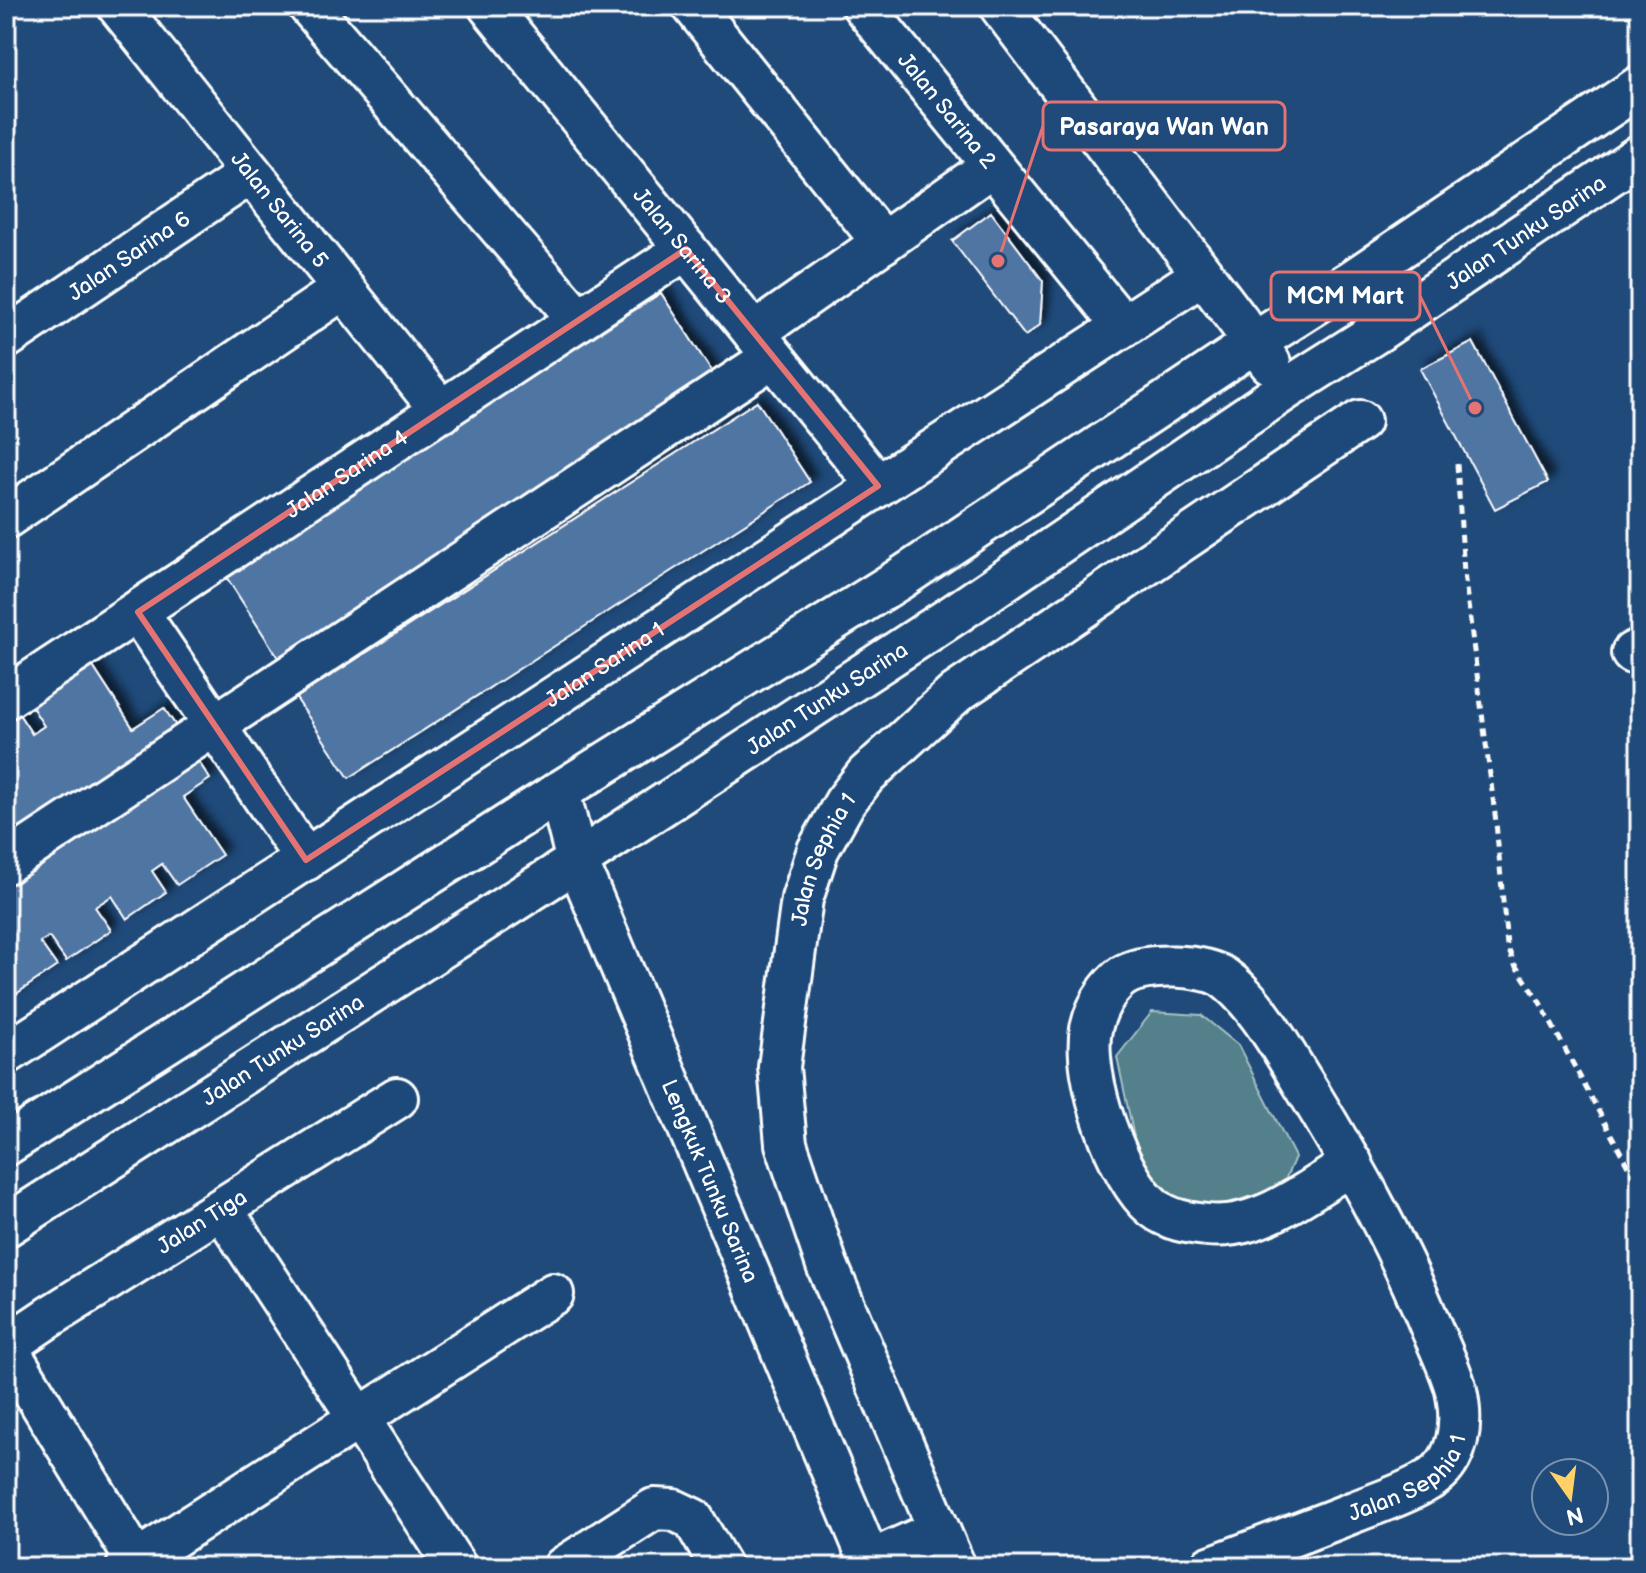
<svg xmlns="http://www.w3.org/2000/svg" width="1646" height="1573" font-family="'Balsamiq Sans',sans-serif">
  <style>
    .green { fill: #52808a; stroke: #a8c0c4; stroke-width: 2 }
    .building { fill: #5074a3; stroke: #fff; stroke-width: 2; filter: url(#shadow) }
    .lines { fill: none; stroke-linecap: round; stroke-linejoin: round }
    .minor-casing { stroke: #fff; stroke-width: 46 }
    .path { stroke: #fff; stroke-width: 5; stroke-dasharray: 8 6; stroke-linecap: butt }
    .minor { stroke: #1f4a7a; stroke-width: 40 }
    .marked { fill: none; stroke: #e47373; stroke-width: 6; stroke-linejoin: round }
    .labels { text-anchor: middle; stroke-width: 6; stroke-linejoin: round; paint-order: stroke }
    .street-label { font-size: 22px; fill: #fff; stroke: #1f4a7a }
    .leader { fill: none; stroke: #e47373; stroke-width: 3 }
    .callout-dot { fill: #e47373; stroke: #1f4a7a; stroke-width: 3 }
    .callout { fill: #1f4a7a; stroke: #e47373; stroke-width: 3 }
    .callout-label { font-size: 24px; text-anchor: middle; font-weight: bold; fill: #fff }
  </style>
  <defs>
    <filter id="shadow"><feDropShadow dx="7" dy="-7" stdDeviation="4" flood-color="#0009"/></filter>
  </defs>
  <rect width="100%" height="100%" fill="#1f4a7a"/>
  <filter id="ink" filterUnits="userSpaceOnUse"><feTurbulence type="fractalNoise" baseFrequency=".0125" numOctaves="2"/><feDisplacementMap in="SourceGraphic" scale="16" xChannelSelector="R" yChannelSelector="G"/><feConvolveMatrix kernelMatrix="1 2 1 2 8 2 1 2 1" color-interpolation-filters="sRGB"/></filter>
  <g filter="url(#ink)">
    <path class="green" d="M1152 1012 1201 1015 1238 1045 1295 1157 1282 1187 1183 1217 1143 1179 1117 1057Z"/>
    <path class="building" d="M991 212 1043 281 1040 325 1025 336 952 241Z
      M661 293 719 383 283 665 225 575Z
      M1473 342 1548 482 1495 509 1420 369Z
      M757 401 810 482 349 778 296 698Z
      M90 662 133 728 164 708 180 732 6 844V717L17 711 32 734 44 726 29 702Z
      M189 747 210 779 183 797 222 855 177 885 162 864 152 871 166 892 127 919 112 896 95 907 111 930 66 961 49 937 40 942 57 966 13 996 6 985V871Z"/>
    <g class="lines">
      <defs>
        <g id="minor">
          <path id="s1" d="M118 6 442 412"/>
          <path d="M309 6 579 320"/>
          <path id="s2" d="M489 6 878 486"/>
          <path d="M693 6 883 243"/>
          <path id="s3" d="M863 6 1123 326"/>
          <path d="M1000 6 1270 363"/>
          <path d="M754 333 992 166"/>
          <path id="s4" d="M6 338 251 173"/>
          <path d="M6 518 343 289"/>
          <path d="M138 612 306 860"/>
          <path d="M1632 653 1640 649"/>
          <path id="s5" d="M6 698 686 249"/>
          <path id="s6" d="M559 792 577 861 872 1567"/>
          <path d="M6 863 773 357"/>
          <path id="s7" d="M6 1054 1202 275"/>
          <path d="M6 1145 559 792 898 580 1254 343 1350 282 1640 86"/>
          <path d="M222 1209 456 1567"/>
          <path id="s8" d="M6 1226 577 861 955 614 1288 388 1380 330 1640 155"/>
          <path id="s9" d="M6 1346 49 1317 397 1098"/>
          <path d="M6 1346 140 1567"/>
          <path d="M939 1530 955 1567"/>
          <path id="s10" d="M870 1561 939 1530 827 1265 786 1144 779 1067 802 899 818 850 845 802 866 775 956 693 1360 421"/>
          <path d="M127 1567 553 1294"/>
          <path d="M564 1567 654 1509 674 1510 693 1519 721 1567"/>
          <path id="s11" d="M1210 1567C1258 1549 1306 1531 1354 1512 1377 1503 1403 1495 1425 1482 1435 1477 1444 1469 1450 1458 1461 1438 1461 1413 1456 1390 1450 1368 1439 1346 1430 1325 1395 1238 1349 1158 1300 1078 1280 1046 1255 1000 1224 978 1204 964 1144 962 1123 976 1118 979 1112 986 1108 991 1100 1002 1094 1015 1091 1029 1082 1076 1117 1178 1154 1208 1169 1220 1188 1223 1207 1225 1260 1231 1308 1190 1352 1164"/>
        </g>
      </defs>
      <use href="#minor" class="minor-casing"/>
      <path class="path" d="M1457 464 1464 573 1496 822 1507 946 1515 965 1537 997 1640 1188"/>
      <use href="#minor" class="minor"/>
    </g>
  </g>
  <path class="marked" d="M686 249 878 486 306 860 138 612Z"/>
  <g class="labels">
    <g class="street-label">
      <text dy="8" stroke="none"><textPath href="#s3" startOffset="134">Jalan Sarina 2</textPath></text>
      <text dy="8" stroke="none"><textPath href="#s1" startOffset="260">Jalan Sarina 5</textPath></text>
      <text dy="8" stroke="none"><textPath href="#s8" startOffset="1816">Jalan Tunku Sarina</textPath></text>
      <text dy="8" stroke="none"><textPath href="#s2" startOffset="308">Jalan Sarina 3</textPath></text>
      <text dy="8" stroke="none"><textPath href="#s4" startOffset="148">Jalan Sarina 6</textPath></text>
      <text dy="8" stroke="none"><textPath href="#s5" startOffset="408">Jalan Sarina 4</textPath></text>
      <text dy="8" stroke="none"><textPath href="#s7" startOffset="714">Jalan Sarina 1</textPath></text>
      <text dy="8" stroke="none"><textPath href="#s8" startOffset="976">Jalan Tunku Sarina</textPath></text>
      <text dy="8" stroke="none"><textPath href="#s10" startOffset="782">Jalan Sephia 1</textPath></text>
      <text dy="8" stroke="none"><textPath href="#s8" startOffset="328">Jalan Tunku Sarina</textPath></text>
      <text dy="8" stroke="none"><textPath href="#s6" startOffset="418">Lengkuk Tunku Sarina</textPath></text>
      <text dy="8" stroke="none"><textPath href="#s9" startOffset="232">Jalan Tiga</textPath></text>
      <text dy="8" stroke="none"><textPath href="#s11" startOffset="220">Jalan Sephia 1</textPath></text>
    </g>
  </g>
  <path class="leader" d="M998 261L1043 126M1475 408L1420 296"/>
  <g class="callout-dot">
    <circle cx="998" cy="261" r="8"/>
    <circle cx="1475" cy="408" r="8"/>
  </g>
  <g class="callout">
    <rect x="1043" y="102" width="242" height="48" rx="8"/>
    <rect x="1271" y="272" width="149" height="48" rx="8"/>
  </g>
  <g class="callout-label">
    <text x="1164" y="135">Pasaraya Wan Wan</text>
    <text x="1345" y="304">MCM Mart</text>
  </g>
  <rect width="1646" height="1573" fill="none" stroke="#1f4a7a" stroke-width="32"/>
  <rect x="16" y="16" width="1614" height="1541" fill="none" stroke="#fff" stroke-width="3" filter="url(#ink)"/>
  <g transform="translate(1570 1497) rotate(166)"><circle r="38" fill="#1f4a7a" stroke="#7992af" stroke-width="2"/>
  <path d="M0-6L14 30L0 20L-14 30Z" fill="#ffd166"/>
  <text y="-12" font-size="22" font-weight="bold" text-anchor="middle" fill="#ffffff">N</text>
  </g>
</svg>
